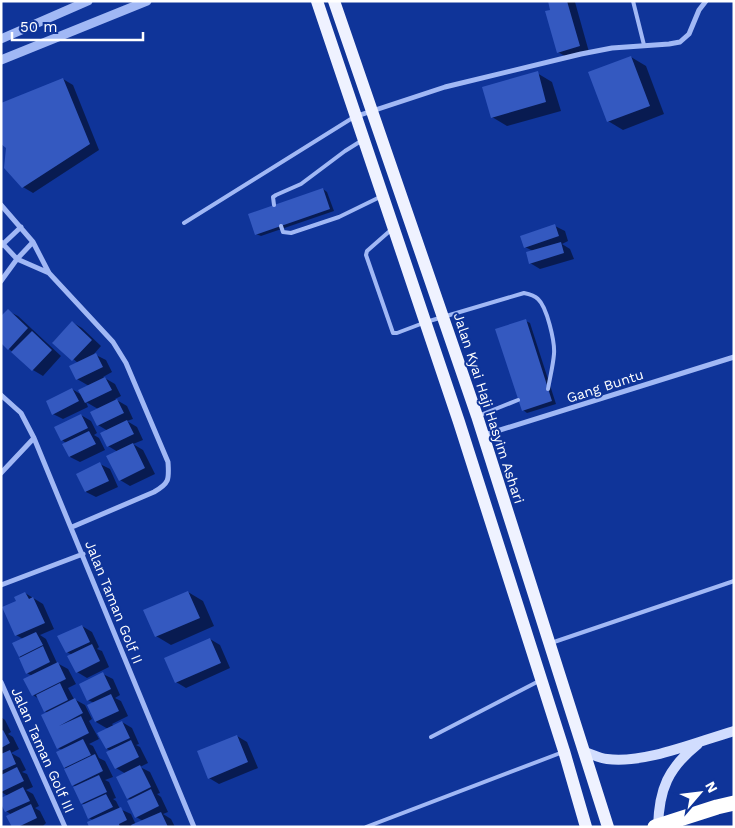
<svg xmlns="http://www.w3.org/2000/svg" width="735" height="828" font-family="'Work Sans',sans-serif">
  <style>
    .shadow { fill: #0007 }
    .building { fill: #3459c0 }
    .lines { fill: none; stroke-linecap: round; stroke-linejoin: round }
    .service { stroke: #a1b8f5; stroke-width: 4 }
    .minor { stroke: #a1b8f5; stroke-width: 5 }
    .tertiary { stroke: #a1b8f5; stroke-width: 9 }
    .secondary { stroke: #d1ddfe; stroke-width: 10 }
    .primary { stroke: #eff2ff; stroke-width: 12 }
    .motorway { stroke: #fff; stroke-width: 15 }
    .labels { text-anchor: middle; stroke-width: 4; stroke-linejoin: round; paint-order: stroke }
    .street-label { font-size: 14px; fill: #fff; stroke: #0f3499 }
  </style>
  <rect width="100%" height="100%" fill="#0f3499"/>
  <path class="shadow" d="M549 1 575 2 589 52 568 58 558 52Z
    M631 57 646 66 664 114 623 130 608 121Z
    M537 73 552 82 561 111 507 126 492 117Z
    M63 79 73 85 99 150 33 193 23 187 8 148Z
    M323 189 327 192 334 211 261 236 256 234Z
    M555 226 565 231 568 241 562 244 570 249 574 259 540 269 530 263 533 251 525 247Z
    M8 311 18 316 61 356 43 376 33 370 1 342Z
    M526 321 530 323 556 404 527 413 523 410Z
    M72 322 82 328 101 346 94 354 106 360 112 372 103 377 115 384 121 396 115 399 127 406 133 419 127 421 137 427 143 440 133 444 143 450 155 474 130 486 120 480 118 452 108 446V431L98 425V409L86 402 88 407 63 419 53 414 72 389 82 395 89 386 77 379 78 363 53 342Z
    M81 415 91 421 97 433 94 435 99 438 105 450 80 462 70 457 66 443 62 440Z
    M100 464 110 469 118 487 96 497 86 492 78 474Z
    M188 592 203 601 214 626 171 645 156 636Z
    M25 593 43 604 54 629 40 635 46 639 57 663 68 669 76 684 68 688 74 699 85 705 92 719 89 721 99 739 89 744 93 746 99 758 105 761 113 777 105 780 109 782 116 798 113 799 116 801 120 809 131 814 136 825 143 821 136 817 131 800 128 798 126 774 116 768 111 751 107 749 108 729 96 722 94 703 88 700 103 674 113 679 120 695 115 698 121 701 128 716 112 724 114 726 122 722 132 728 139 744 136 745 140 747 148 763 140 767 150 772 160 793 157 794 161 797 168 812 163 814 171 819 175 827H91L94 821 89 818 85 805 82 803 76 787 73 785 58 752 62 750 58 748 43 716 48 713 45 711 39 699 33 695 32 676 27 673 14 644 23 639 16 635 17 602Z
    M82 626 92 632 99 647 97 649 102 651 109 667 87 678 77 672 72 655 67 652Z
    M210 639 220 645 230 668 186 688 176 682Z
    M1 717 5 720 11 732 8 734 13 737 19 749 11 753 20 758 26 770 22 772 27 774 33 787 26 790 33 794 39 806 35 808 40 811 46 823 42 827H13L12 815 6 811 1 801 8 796 1 792Z
    M237 736 247 742 258 768 219 784 209 778Z"/>
  <path class="building" d="M548 1H567L580 46 557 53 545 11 550 10Z
    M631 56 650 106 607 122 588 72Z
    M538 71 546 102 491 118 482 87Z
    M63 78 90 144 22 188 4 168 6 148 1 144V103Z
    M323 188 330 209 255 235 248 214Z
    M555 224 559 236 524 248 520 236Z
    M561 242 564 253 529 264 526 252Z
    M8 309 28 328 8 350 1 343V316Z
    M526 319 552 401 522 411 495 329Z
    M72 321 92 340 72 361 52 343Z
    M32 331 52 350 32 371 11 352Z
    M96 353 103 367 76 380 69 366Z
    M105 377 112 390 85 403 78 390Z
    M72 388 79 401 52 415 46 401Z
    M117 399 124 413 97 426 90 412Z
    M81 414 88 428 61 441 54 427Z
    M127 420 134 434 107 447 100 433Z
    M89 431 96 444 69 457 62 444Z
    M133 443 145 468 119 481 106 456Z
    M100 462 109 481 85 492 76 474Z
    M188 591 200 618 155 637 143 610Z
    M25 592 29 599 33 597 45 623 15 636 2 607 16 601 14 597Z
    M82 625 90 642 66 653 57 636Z
    M36 632 43 645 19 657 12 643Z
    M210 638 221 663 175 683 164 658Z
    M92 644 100 661 76 673 67 656Z
    M43 646 50 662 26 674 19 658Z
    M58 662 66 679 32 696 23 679Z
    M103 672 111 689 87 701 79 684Z
    M60 683 68 700 44 712 36 695Z
    M111 694 119 711 95 722 87 705Z
    M75 698 83 713 59 726 81 716 89 733 57 749 41 715Z
    M122 721 130 738 106 749 97 733Z
    M3 730 10 743 1 748V731Z
    M237 735 248 762 208 779 197 751Z
    M83 739 91 755 64 768 56 752Z
    M131 740 139 757 115 769 106 752Z
    M10 750 16 764 1 771V754Z
    M95 754 103 771 72 786 64 769Z
    M140 765 151 787 127 799 116 777Z
    M17 767 24 781 1 792V775Z
    M99 775 107 792 81 804 73 787Z
    M23 787 30 801 5 812 1 804V798Z
    M151 789 159 806 135 818 127 801Z
    M106 794 113 807 88 819 82 805Z
    M31 804 37 818 18 827H12L6 816Z
    M121 807 127 820 119 824 120 827H89L87 822Z
    M161 812 168 827H132L131 825Z"/>
  <g class="lines">
    <path class="service" d="M633 1 644 45
      M274 205 273 197 276 195 301 184 345 151 361 141
      M184 223 354 117
      M281 226 283 232 291 233 339 217 382 196
      M392 229 367 251 366 255 393 333H397L426 322 524 293C529 294 534 295 538 299 547 307 555 342 554 354 553 366 550 377 548 389
      M478 416 518 400
      M551 643 734 581
      M431 737 539 681
      M366 827 563 752"/>
    <path class="minor" d="M357 116 445 87 581 54 612 48 669 44 680 42 689 34 699 10 706 1
      M1 205 33 242 49 273 113 342 126 363 168 462C169 479 170 483 154 492L72 527
      M1 242 17 259 49 273
      M2 245 21 227
      M1 281 17 259 33 242
      M1 395 21 413 34 438 194 827
      M484 435 734 357
      M1 473 34 438
      M1 585 83 554
      M1 682 65 827"/>
    <path class="tertiary" d="M1 39 88 1
      M1 60 147 1"/>
    <path class="secondary" d="M585 752C592 754 599 758 607 759 645 764 696 742 734 731
      M658 827C659 789 668 768 698 744"/>
    <path class="primary" d="M317 1 459 422 564 751 586 827
      M334 1 477 416 608 827"/>
    <path class="motorway" d="M655 827 717 807 734 803"/>
  </g>
  <g class="labels">
    <g class="street-label">
      <text transform="translate(605 386) rotate(-18)" y="5">Gang Buntu</text>
      <text transform="translate(489 408) rotate(72)" y="5">Jalan Kyai Haji Hasyim Ashari</text>
      <text transform="translate(114 602) rotate(68)" y="5">Jalan Taman Golf II</text>
      <text transform="translate(43 750) rotate(66)" y="5">Jalan Taman Golf III</text>
    </g>
  </g>
  <rect width="735" height="828" fill="none" stroke="#ffffff" stroke-width="5"/>
  <g transform="translate(700 793) rotate(62)" stroke="#0f3499" stroke-width="4" paint-order="stroke">
  <path d="M0-4L9 19L0 12L-9 19Z" fill="#ffffff"/>
  <text y="-8" font-size="14" font-weight="bold" text-anchor="middle" fill="#ffffff">N</text>
  </g>
  <path d="M12 32v8h131v-8" fill="none" stroke="#ffffff" stroke-width="2.5"/>
  <text x="20" y="32" font-size="15" fill="#ffffff" stroke="#0f3499" stroke-width="4" paint-order="stroke">50 m</text>
</svg>
